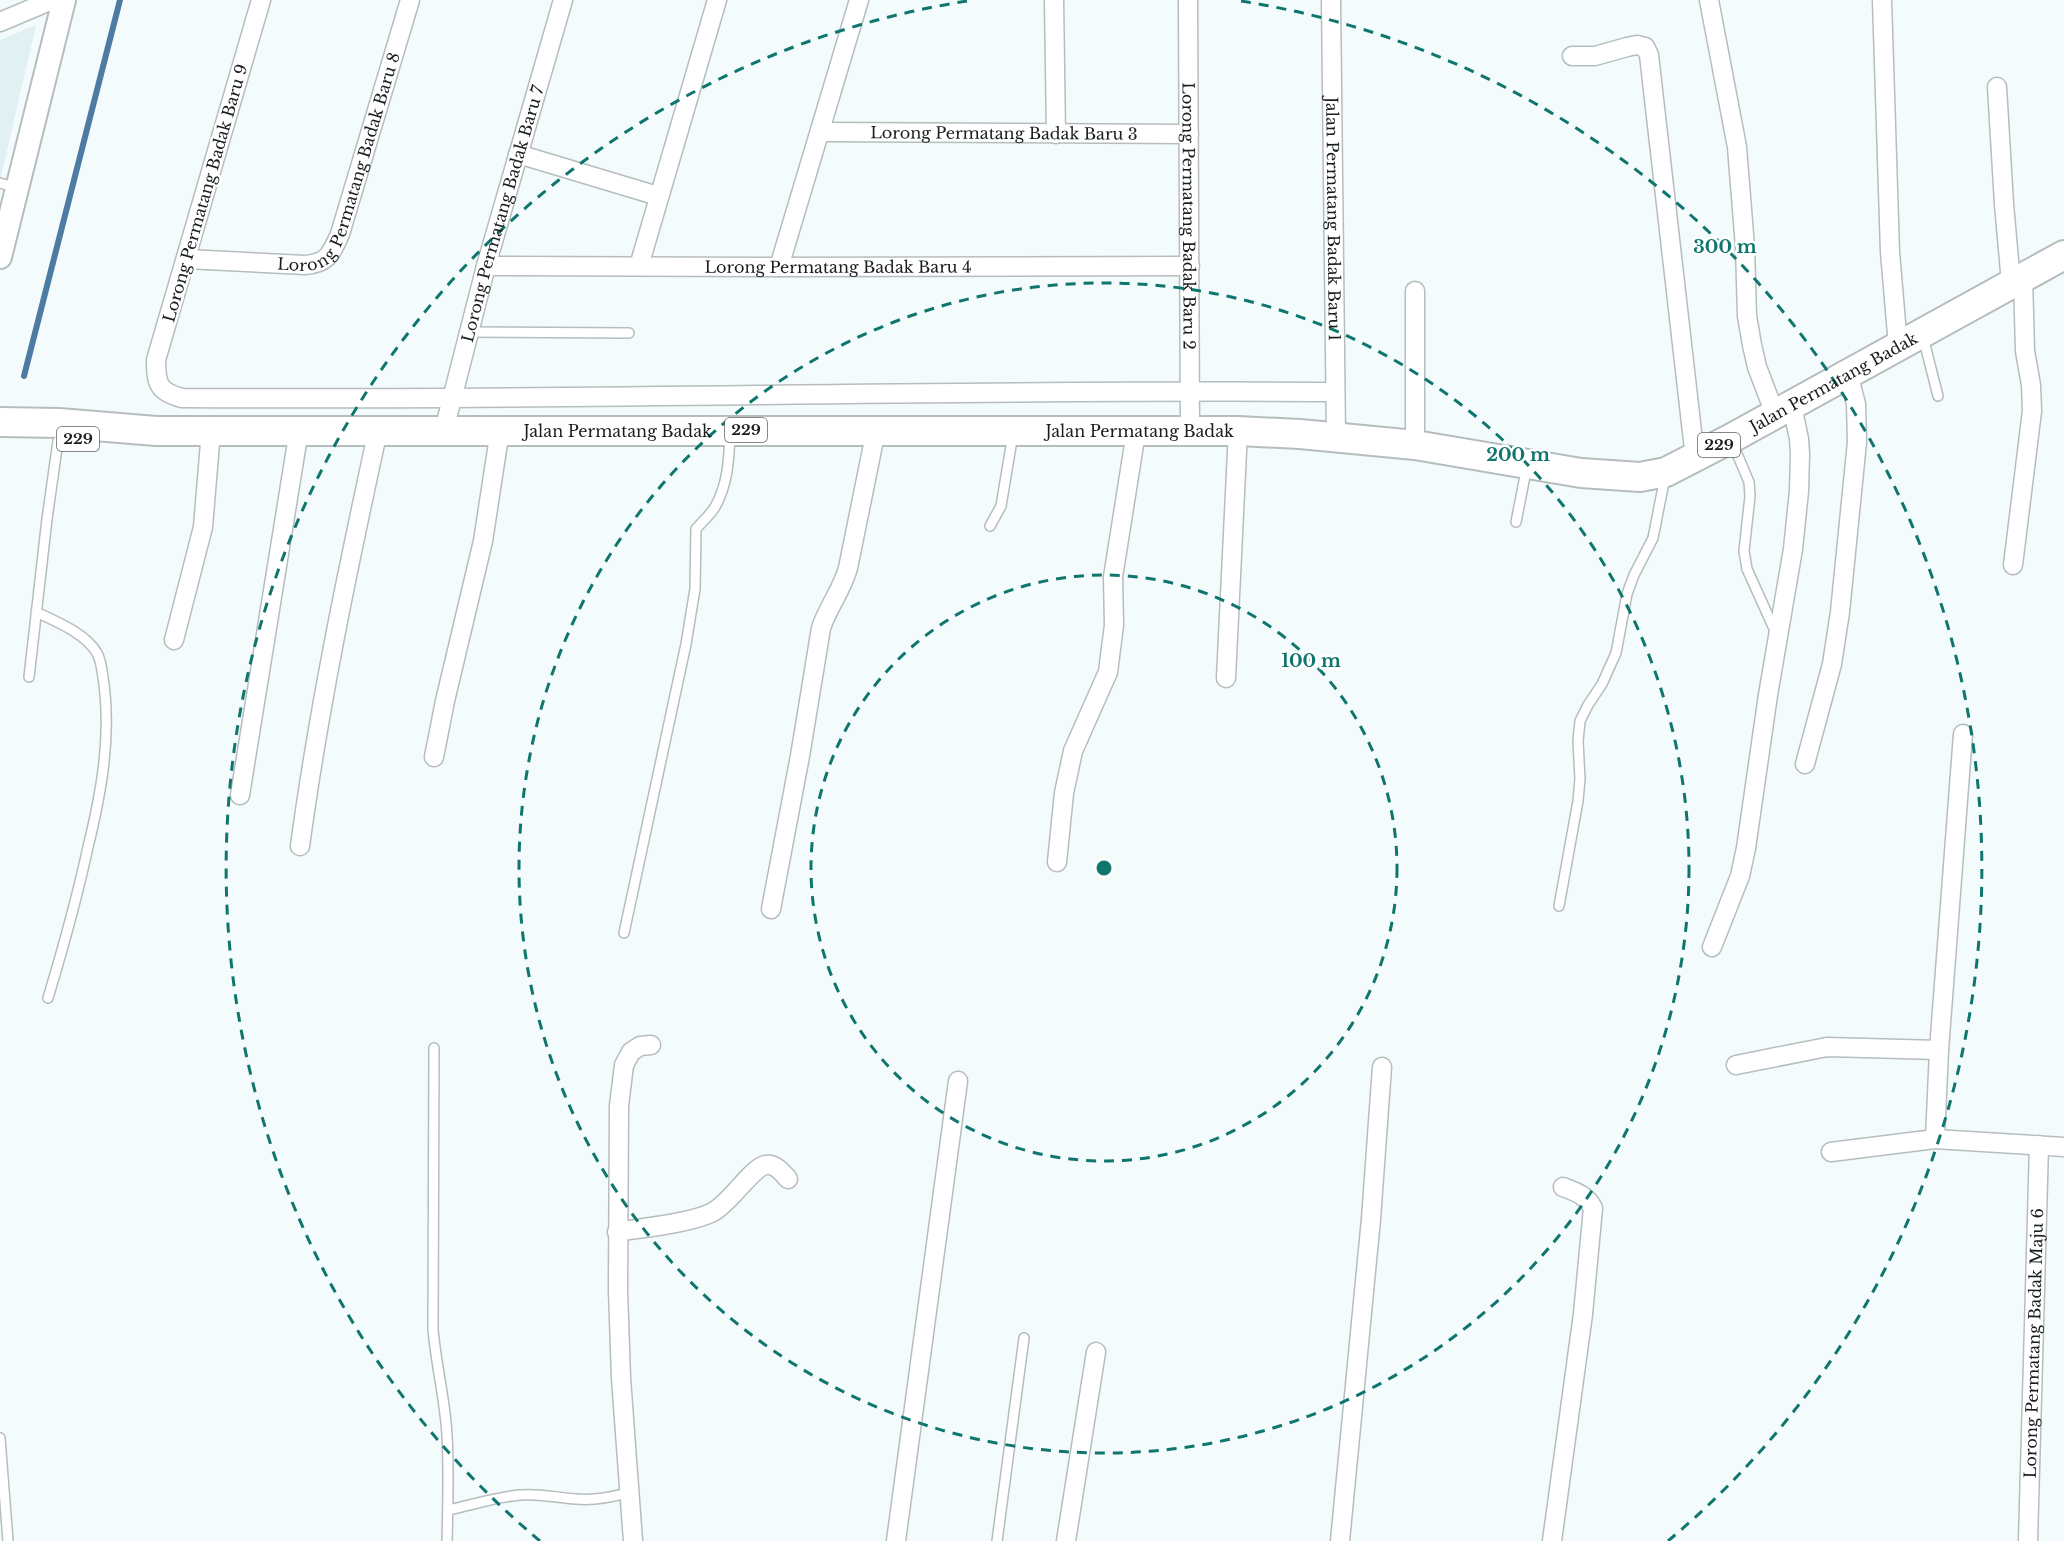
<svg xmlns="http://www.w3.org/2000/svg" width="2064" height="1541" font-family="'Libre Baskerville',serif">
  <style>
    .built { fill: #e0f0f3 }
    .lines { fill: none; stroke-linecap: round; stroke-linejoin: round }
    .stream { stroke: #4d7ba1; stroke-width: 6 }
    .service-casing { stroke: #b6bdbf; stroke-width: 12 }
    .minor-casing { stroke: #b6bdbf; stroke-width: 21 }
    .tertiary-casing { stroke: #b6bdbf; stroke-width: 26 }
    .primary-casing { stroke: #b6bdbf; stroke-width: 32 }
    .service { stroke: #fff; stroke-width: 9 }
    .minor { stroke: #fff; stroke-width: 18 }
    .tertiary { stroke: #fff; stroke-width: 22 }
    .primary { stroke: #fff; stroke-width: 28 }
    .ring { fill: none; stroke: #0f766e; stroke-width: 3; stroke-dasharray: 10 8 }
    .labels { text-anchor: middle; stroke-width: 5; stroke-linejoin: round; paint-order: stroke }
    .shield { fill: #fff; stroke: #5f6161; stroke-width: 1.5 }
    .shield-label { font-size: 15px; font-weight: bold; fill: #1a1d1d }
    .street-label { font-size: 16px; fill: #1a1d1d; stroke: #fff }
    .centre { fill: #0f766e; stroke: #fff; stroke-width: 3 }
    .ring-label { font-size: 18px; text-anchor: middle; font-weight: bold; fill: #0f766e; stroke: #fff; stroke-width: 5; stroke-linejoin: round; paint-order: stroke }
  </style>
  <rect width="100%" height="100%" fill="#f4fbfc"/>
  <path class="built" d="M36 25 0 181V40Z"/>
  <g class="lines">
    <path class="stream" d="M24 376 120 0"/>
    <defs>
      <path id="service" d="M0 183 18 188
        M469 332 629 333
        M1923 337 1938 396
        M1732 442 1749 482 1750 496 1744 551 1747 569 1775 631
        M1516 522 1527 466
        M990 526 1001 506 1013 434
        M36 612C57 622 85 633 97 653 102 662 102 673 104 684 111 739 101 794 88 847 77 898 63 948 48 998
        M29 677 47 519 58 441
        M1559 906 1578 801 1580 779 1578 741 1580 721 1588 705 1602 684 1616 653 1627 594 1634 575 1653 538 1665 477
        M624 933 686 644 695 589 696 529C702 522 710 515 715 507 728 484 729 459 730 434
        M434 1048 433 1329C436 1365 445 1399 447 1435 449 1470 448 1506 447 1541
        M0 1438 8 1541
        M448 1510C472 1505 496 1497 520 1495 539 1493 557 1498 576 1499 595 1501 613 1497 631 1492
        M997 1541 1024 1338"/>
      <g id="minor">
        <path d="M261 0 156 360C156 383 158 392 182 398 566 401 950 389 1335 392"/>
        <path d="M1054 0 1056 134"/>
        <path id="s1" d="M1188 0 1190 431"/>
        <path id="s2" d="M1331 0 1336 438"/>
        <path d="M1709 0 1737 147 1745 247 1747 316 1752 345 1757 367 1775 414"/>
        <path d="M1882 0 1890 252 1898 346"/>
        <path d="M0 22 52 0"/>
        <path d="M1572 56H1595L1627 47 1637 45 1645 47 1649 55 1695 458"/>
        <path d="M1997 87 2004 204 2011 283"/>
        <path id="s3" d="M820 132 1189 134"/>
        <path d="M518 154 658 196"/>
        <path id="s4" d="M186 259 305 265C328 263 331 254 340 234L410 0"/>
        <path id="s5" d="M486 266 779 267 1190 266"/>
        <path d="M639 266 717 0"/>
        <path d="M779 267 859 0"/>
        <path id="s6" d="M444 430 486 266 563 0"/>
        <path d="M1415 445V291"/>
        <path d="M2013 565 2032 411 2031 385 2025 351 2023 277"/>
        <path d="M174 640 203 527 211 431"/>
        <path d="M1226 678 1238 431"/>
        <path d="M434 757 445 701 483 541 500 430"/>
        <path d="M1805 764 1832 664 1840 612 1857 442 1856 404 1848 373"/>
        <path d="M240 795 299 430"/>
        <path d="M300 846C319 706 348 568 378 430"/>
        <path d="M1057 862 1064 793 1073 751 1108 672 1114 625 1113 577 1136 432"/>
        <path d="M771 909 800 756 821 628C828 607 842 590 848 568L876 430"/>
        <path d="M1712 947 1740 876 1746 848 1768 695 1793 549 1799 491 1800 454 1799 439 1792 405"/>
        <path d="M1736 1065 1827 1047 1939 1050"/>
        <path d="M1935 1139 1939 1050 1963 734"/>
        <path d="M1831 1152 1935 1139 2064 1147"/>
        <path d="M617 1232C642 1228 692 1223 713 1212 730 1203 751 1169 765 1165 775 1163 782 1172 788 1179"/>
        <path d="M633 1541 621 1378 618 1290 619 1106 624 1065 631 1052 640 1046 651 1045"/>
        <path d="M896 1541 958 1081"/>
        <path d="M1066 1541 1096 1352"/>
        <path d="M1340 1541 1371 1219 1382 1067"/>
        <path d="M1552 1541 1583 1314 1593 1208C1586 1195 1576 1192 1563 1187"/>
        <path id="s7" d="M2028 1541 2039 1145"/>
      </g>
      <path id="tertiary" d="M0 257 64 0"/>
      <g id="primary">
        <path id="s8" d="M0 422 59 423 156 431H1238L1300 434 1415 445 1581 473 1640 477 1666 472 1730 439 2064 255"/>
      </g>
    </defs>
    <use href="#service" class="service-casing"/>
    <use href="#minor" class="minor-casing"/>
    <use href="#tertiary" class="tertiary-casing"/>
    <use href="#primary" class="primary-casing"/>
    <use href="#service" class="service"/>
    <use href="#minor" class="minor"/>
    <use href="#tertiary" class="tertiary"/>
    <use href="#primary" class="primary"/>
  </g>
  <g class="ring">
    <circle cx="1104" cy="868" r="293"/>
    <circle cx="1104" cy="868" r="585"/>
    <path d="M540 1541A878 878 0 0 1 967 1M1241 1A878 878 0 0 1 1668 1541"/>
  </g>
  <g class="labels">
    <g class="shield">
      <rect x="725" y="418" width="42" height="24" rx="4.5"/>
      <rect x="57" y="427" width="42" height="24" rx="4.5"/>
      <rect x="1698" y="433" width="42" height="24" rx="4.5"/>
    </g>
    <g class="shield-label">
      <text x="746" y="435">229</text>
      <text x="78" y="444">229</text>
      <text x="1719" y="450">229</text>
    </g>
    <g class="street-label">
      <text dy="6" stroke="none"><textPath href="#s3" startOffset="184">Lorong Permatang Badak Baru 3</textPath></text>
      <text dy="6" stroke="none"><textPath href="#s4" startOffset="225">Lorong Permatang Badak Baru 8</textPath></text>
      <text transform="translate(205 193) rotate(-74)" y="6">Lorong Permatang Badak Baru 9</text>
      <text dy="6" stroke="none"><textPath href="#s6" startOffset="224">Lorong Permatang Badak Baru 7</textPath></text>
      <text dy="6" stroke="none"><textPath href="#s1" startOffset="216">Lorong Permatang Badak Baru 2</textPath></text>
      <text dy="6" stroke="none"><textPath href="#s2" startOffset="219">Jalan Permatang Badak Baru 1</textPath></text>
      <text dy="6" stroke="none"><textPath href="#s5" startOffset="352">Lorong Permatang Badak Baru 4</textPath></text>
      <text dy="6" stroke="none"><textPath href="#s8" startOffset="1860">Jalan Permatang Badak</textPath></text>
      <text dy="6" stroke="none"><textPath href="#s8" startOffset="618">Jalan Permatang Badak</textPath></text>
      <text dy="6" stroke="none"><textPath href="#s8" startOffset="1140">Jalan Permatang Badak</textPath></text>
      <text dy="6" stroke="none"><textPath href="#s7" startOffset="198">Lorong Permatang Badak Maju 6</textPath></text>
    </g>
  </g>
  <circle cx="1104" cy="868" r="9" class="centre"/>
  <g class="ring-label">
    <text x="1725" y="253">300 m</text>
    <text x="1518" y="461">200 m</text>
    <text x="1311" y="667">100 m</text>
  </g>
</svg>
